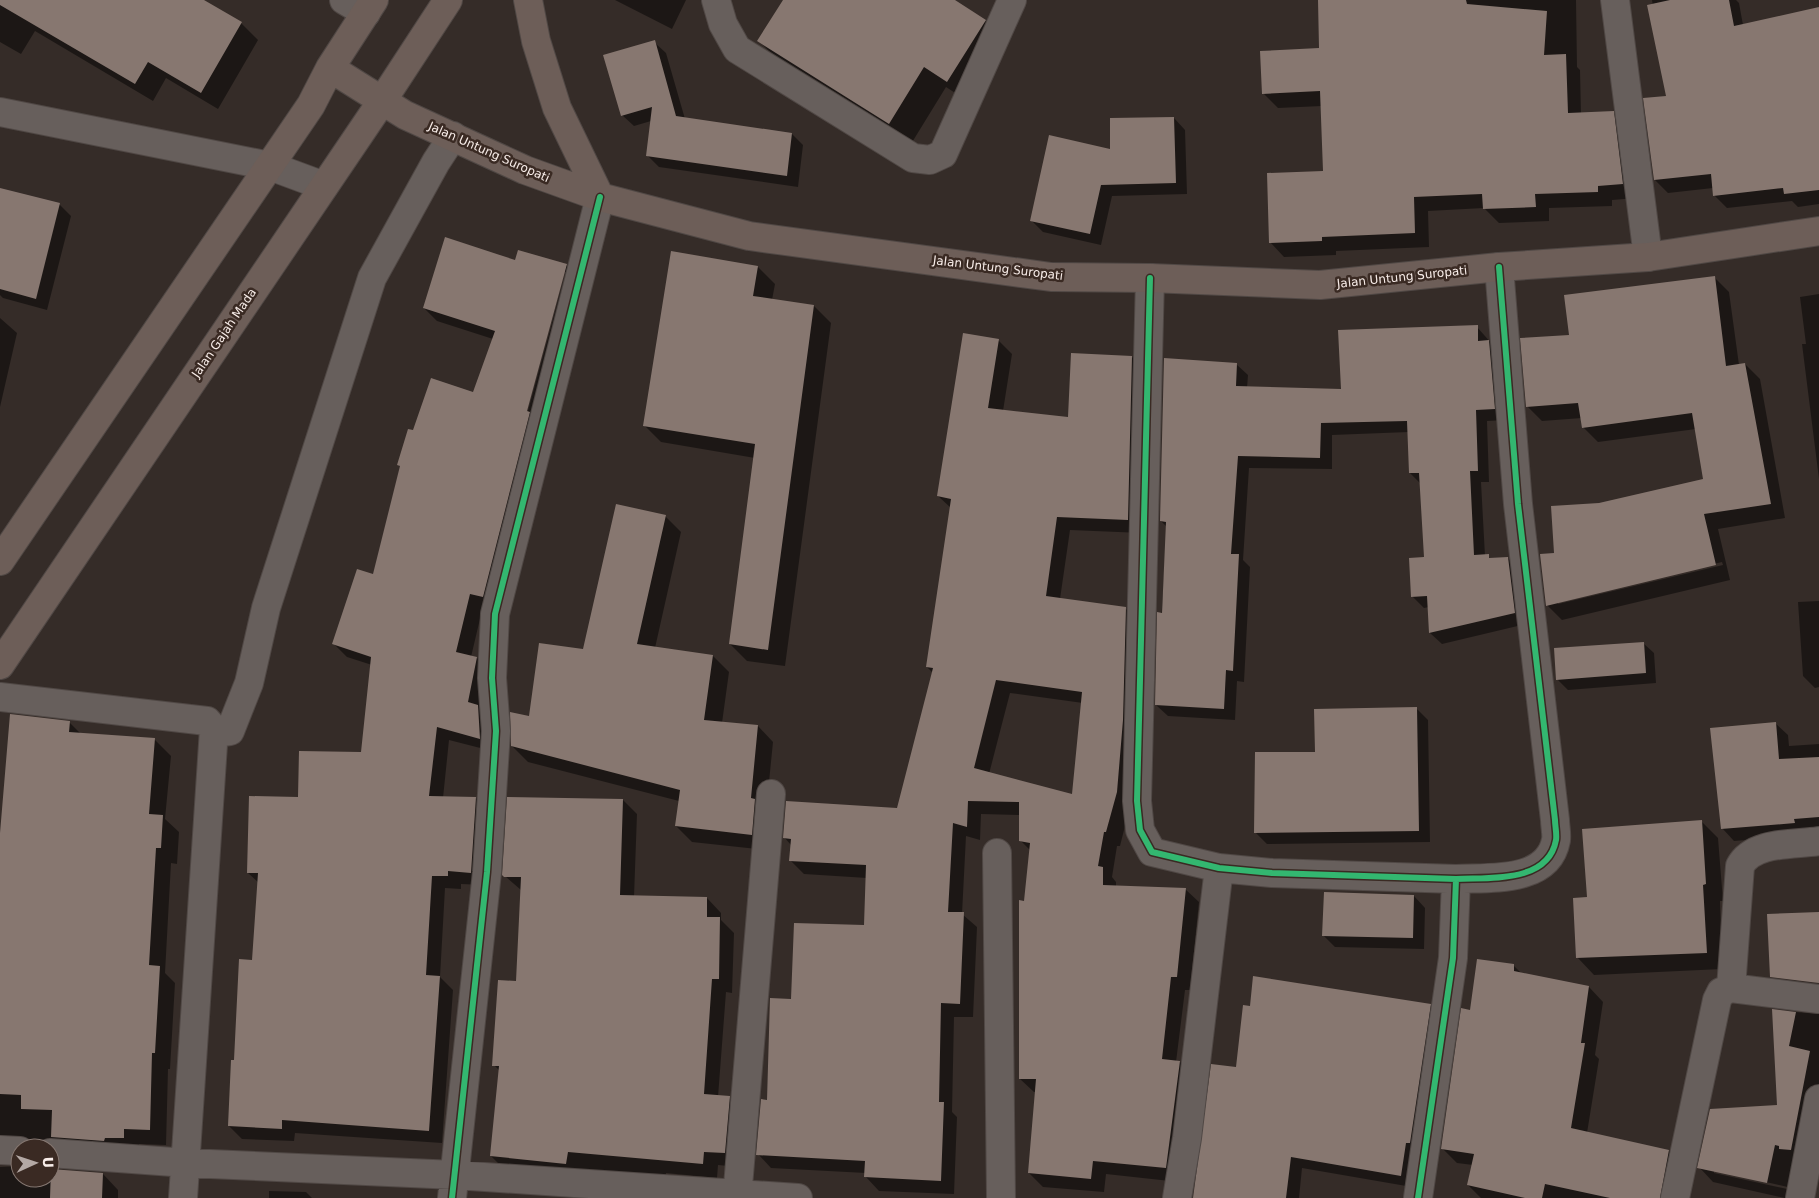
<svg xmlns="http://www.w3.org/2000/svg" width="1819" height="1198" font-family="'DejaVu Sans',sans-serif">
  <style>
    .shadow { fill: #0007; fill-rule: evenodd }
    .building { fill: #877770; fill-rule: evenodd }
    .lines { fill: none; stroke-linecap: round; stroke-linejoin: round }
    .minor-casing { stroke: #504845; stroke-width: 30 }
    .major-casing { stroke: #504845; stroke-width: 30 }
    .minor { stroke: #675f5c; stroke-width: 28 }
    .major { stroke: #6d5e58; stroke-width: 28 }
    .cycleway-casing { stroke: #3a2a23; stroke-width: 9 }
    .cycleway { stroke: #33b770; stroke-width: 6 }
    .labels { text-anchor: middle; stroke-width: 5; stroke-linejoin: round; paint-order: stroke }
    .street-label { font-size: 12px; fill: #f8ede9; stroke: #3a2a23 }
  </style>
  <rect width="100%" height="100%" fill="#352c28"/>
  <path class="shadow" d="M0 0H201L241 23 258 40 218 109 166 78 153 101 35 31 21 54 0 42Z
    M615 0H686L672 29Z
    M784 0H953L985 21 1006 42 969 102 946 87 911 144 780 62 759 41Z
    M1319 0H1576L1577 67 1580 70 1581 114 1613 112 1628 127 1637 198 1612 200V206L1549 208V221L1499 223 1484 208 1428 211 1429 247 1336 251V255L1284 257 1270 242 1324 172 1322 106 1278 108 1264 94 1321 49Z
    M1652 0H1736L1739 3 1743 25 1819 8V204L1798 207 1792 201 1727 208 1714 195 1713 188 1668 193 1655 180 1667 97Z
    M654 42 666 53 685 119 792 134 803 145 798 187 659 167 647 155 651 121 634 126 622 115Z
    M1174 118 1185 130 1187 194 1112 196 1101 245 1043 232 1031 220 1112 151Z
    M0 189 60 205 71 216 47 310 3 298 0 295Z
    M516 261 566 265 580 278 483 606 471 657 477 658 490 672 492 751 449 740 443 798H476L489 811 484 885 461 884V889L445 888 440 977 453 990 442 1143 295 1133 294 1141 242 1139 229 1126 253 961 259 883 248 873 299 798 362 753 372 665 347 657 334 644 374 576 401 467 399 465 414 432 474 394 493 339 437 321 424 308ZM564 272H566L526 418 524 417Z
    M758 267 775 284 772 300 814 306 831 323 785 666 747 661 730 644 755 458 661 442 644 425Z
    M1714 277 1729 292 1739 365 1745 364 1760 379 1785 518 1718 529 1730 580 1562 620 1547 605 1555 554 1599 504 1704 480 1696 429 1598 442 1583 427 1582 418 1542 421 1527 406 1571 336ZM1722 562 1723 565 1558 604V601Z
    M1819 294V479L1802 344H1806L1800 297Z
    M0 318 17 333 0 407Z
    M1477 327 1500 353 1506 420 1487 421 1489 482H1481L1485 556 1492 559 1508 558 1520 570 1526 624 1442 644 1430 633 1429 607 1424 608 1412 596 1425 558 1421 484 1410 473 1409 432 1332 435V469L1249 468 1243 560 1250 567 1244 682 1237 681 1235 720 1168 716 1156 705 1167 527 1161 521 1236 364 1248 375 1247 388 1342 391Z
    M964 335 999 341 1012 354 1003 411 1069 418 1132 357 1146 371 1142 533 1070 530 1060 599 1126 609 1139 622 1130 806 1120 846H1117L1112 877 1116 882V886L1185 889 1199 902 1190 990H1185L1176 1062H1180L1194 1076 1179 1182 1106 1174 1104 1192 1043 1187 1029 1173 1037 1092H1034L1020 1079 1025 902 1030 850 1020 840V815L981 814 980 840 966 836 962 914 977 927 973 1017H954L952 1112 957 1117 954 1194 879 1191 866 1177V1173L771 1168 758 1154 792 1000 865 927 867 878 804 874 791 861V845L784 837 898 809 933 673 927 667 951 508 938 496ZM1010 693 1083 703 1073 795 989 774Z
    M665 516 681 532 655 648 713 656 729 672 722 723 758 726 773 742 766 812 767 850 692 842 676 826 679 801 528 762 512 746 530 718 584 650Z
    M1819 601V687L1815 688 1803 676 1798 602Z
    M1643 643 1654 653 1656 683 1568 690 1558 680 1555 649Z
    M1416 708 1428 720 1430 842 1267 844 1255 832 1316 754Z
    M69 722 81 734 155 740 171 756 165 819 179 832 177 864 171 863 165 973 175 983 170 1069H168L166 1145 139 1144V1154L20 1148 3 1157 0 1165V848Z
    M1775 723 1788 735 1789 746 1819 744V830L1806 835 1734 841 1722 828Z
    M623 800 637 814 634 897 707 898 721 913V920L734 933 732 993 726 992 718 1097 729 1098 743 1112 739 1167 718 1165 717 1178 666 1173 665 1186 505 1170 491 1156 500 1071 494 1065 517 983 521 890 505 876Z
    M1701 821 1718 838 1723 901H1720L1722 969 1594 975 1577 957 1589 898Z
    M1414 896 1425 908 1424 949 1335 947 1323 935Z
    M1514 966 1522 974 1589 987 1603 1002 1595 1055 1599 1059 1587 1133 1669 1151 1683 1165 1676 1198H1481L1468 1185 1473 1165 1457 1163 1442 1148 1471 1011Z
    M1430 1005 1442 1017 1412 1187 1302 1168 1299 1198H1205L1238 1068Z
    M1773 1010 1819 1014V1092L1801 1198H1785L1713 1182 1699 1167 1778 1106ZM1714 1170 1792 1188V1190L1714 1173Z
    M20 1166V1178H50V1170L103 1174 118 1190V1198H0V1167Z
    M269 1191 306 1192 312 1198H269Z"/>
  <path class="building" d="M0 0H204L242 22 201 93 148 62 135 84 0 5Z
    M783 0H955L986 20 947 82 924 67 889 124 757 41Z
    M1318 0H1466L1467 4 1547 11 1544 55 1566 54 1568 113 1614 111 1623 184 1598 186V192L1535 194 1536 207 1483 209 1482 194 1414 197 1415 233 1322 237V241L1269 243 1267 173 1323 171 1320 91 1262 94 1260 51 1319 48Z
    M1670 0H1729L1734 26 1819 7V190L1784 194 1783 188 1713 196 1711 174 1654 180 1643 98 1666 96 1647 5Z
    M655 40 676 116 792 133 787 176 646 156 652 107 621 116 603 55Z
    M1174 117 1176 183 1101 185 1090 234 1030 221 1049 135 1110 149V118Z
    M0 188 60 203 36 299 0 289Z
    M445 237 515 260 518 250 567 264 527 411 530 412 483 597 470 594 456 652 477 657 468 702 478 705 480 739 437 727 429 796 476 797 471 873 448 871V876H432L426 975 440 976 429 1131 282 1120V1129L228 1126 231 1060H234L239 959 252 960 258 873H247L249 796 298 797 299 751 361 752 371 657 332 644 357 569 373 574 400 466 397 465 408 429 413 430 431 378 473 392 495 331 423 308Z
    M671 251 758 266 753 296 814 305 768 650 729 644 755 444 643 426Z
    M1715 276 1726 366 1745 363 1771 504 1704 514 1716 565 1546 606 1540 554 1554 553 1551 506 1599 503 1703 479 1692 413 1582 428 1578 403 1526 407 1520 338 1569 335 1564 295Z
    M1478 325V341L1489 340 1495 409 1476 410 1478 471H1470L1474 555 1489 554V558L1508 557 1515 613 1429 633 1427 596 1411 597 1409 558 1424 557 1419 473H1409L1407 421 1321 423 1320 458 1238 456 1231 554H1239L1233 671 1226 670 1224 709 1155 705 1157 612 1162 613 1166 522 1160 521 1164 358 1237 363 1236 386 1341 389 1338 330Z
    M963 333 999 339 988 408 1068 417 1071 353 1132 356 1128 520 1057 517 1046 596 1126 607 1123 720 1117 792 1106 832H1104L1098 866 1103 867V885L1186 888 1177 977H1171L1162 1059 1180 1061 1166 1168 1093 1161 1091 1179 1028 1173 1036 1079H1019V900L1024 901 1030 843 1019 841V802L968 801 967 827 953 823 948 912H964L960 1004 941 1003 939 1102H944L941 1181 864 1177 865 1161 756 1155 761 1099 767 1100 770 998 791 999 794 923 864 925 866 865 789 861 791 839 783 838 786 801 897 808 933 668 926 667 951 499 937 496ZM996 680 1082 692 1072 794 974 768Z
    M616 504 666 515 637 644 713 655 704 720 758 725 751 798 755 799 752 835 675 826 680 790 511 746 510 712 529 716 539 643 583 649Z
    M1644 642 1646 673 1556 680 1554 648Z
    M1417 707 1419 831 1254 833 1255 752H1315L1314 709Z
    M10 714 70 721 69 732 155 738 149 814 163 815 161 848H156L149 965 160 966 155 1053H152L150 1130 124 1129V1138H105L104 1141 51 1137 52 1110 21 1109V1095L0 1094V833Z
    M1776 722 1779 759 1819 757V817L1794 819 1795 823 1721 829 1710 728Z
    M507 797 623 799 620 895 707 897V917H720L719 979H712L704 1094 730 1096 725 1153 704 1152 703 1164 568 1152 566 1164 490 1156 499 1066H492L498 980 516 981 521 877H504L502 875Z
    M1702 820 1706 884 1703 885 1707 953 1576 958 1573 898 1587 897 1582 829Z
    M1324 892 1414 895 1413 938 1322 936Z
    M1819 912V983L1770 977 1767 914Z
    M1477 959 1514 964V971L1589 986 1581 1043H1585L1571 1128 1669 1150 1660 1198H1610L1545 1184 1542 1198H1525L1467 1185 1474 1154 1441 1149 1461 1008 1470 1010Z
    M1253 976 1431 1004 1410 1143H1406L1401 1176 1291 1157 1286 1198H1193L1211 1064 1236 1067 1243 1005 1250 1006Z
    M1772 1009 1796 1012 1789 1046 1810 1051 1791 1150 1779 1149V1146L1775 1145 1767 1183 1697 1168 1710 1109 1777 1105Z
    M51 1169 103 1173 102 1198H50Z"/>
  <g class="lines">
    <defs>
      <path id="minor" d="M344 0 366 13
        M716 0 723 24 737 49 913 158 930 160 943 154 1012 0
        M1615 0 1648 257
        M0 112 270 166 324 186
        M1150 278 1137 801 1140 830 1152 852 1219 868 1272 873 1456 879
        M0 697 207 721 214 729 183 1198
        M214 733 230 731 249 683 266 608 372 278 436 162 453 136
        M997 853 1001 1198
        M1731 988 1740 866C1753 841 1794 845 1819 841
        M0 1150 20 1151
        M50 1153 187 1163 455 1175 798 1198
        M452 1198 487 872 496 731 492 678 495 614 600 197
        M737 1198 771 794
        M1177 1198 1187 1138 1219 868
        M1418 1198 1453 958 1456 879C1488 877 1548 884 1556 840 1557 834 1555 826 1555 820L1518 504 1499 267
        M1675 1198 1717 1000 1721 992 1731 988 1819 999
        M1800 1198 1819 1099"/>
      <path id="major" d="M528 0 536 41 557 108 600 197
        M330 68 405 115 525 170 600 197 749 236 1051 277 1150 278 1320 285 1499 267 1648 257 1819 231
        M0 561 311 105 330 68 374 0
        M0 665 382 101 448 0"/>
    </defs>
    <use href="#minor" class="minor-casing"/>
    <use href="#major" class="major-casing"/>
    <use href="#minor" class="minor"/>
    <use href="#major" class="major"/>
    <defs>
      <path id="cycleway" d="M1150 278 1137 801 1140 830 1152 852 1219 868 1272 873 1456 879
        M452 1198 487 872 496 731 492 678 495 614 600 197
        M1418 1198 1453 958 1456 879C1488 877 1548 884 1556 840 1557 834 1555 826 1555 820L1518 504 1499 267"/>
    </defs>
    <use href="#cycleway" class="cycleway-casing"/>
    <use href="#cycleway" class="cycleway"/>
  </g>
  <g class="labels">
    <g class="street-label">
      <text transform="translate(489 152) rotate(24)" y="4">Jalan Untung Suropati</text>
      <text transform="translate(998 268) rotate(7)" y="4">Jalan Untung Suropati</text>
      <text transform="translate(1402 277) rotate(-6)" y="4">Jalan Untung Suropati</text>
      <text transform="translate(224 333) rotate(-56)" y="4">Jalan Gajah Mada</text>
    </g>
  </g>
  <g transform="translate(35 1163) rotate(87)"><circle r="24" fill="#3a2a23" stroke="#867872"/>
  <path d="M0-4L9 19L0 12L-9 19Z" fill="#b4a9a5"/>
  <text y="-8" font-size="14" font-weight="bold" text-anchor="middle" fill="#f8ede9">U</text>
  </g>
</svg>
